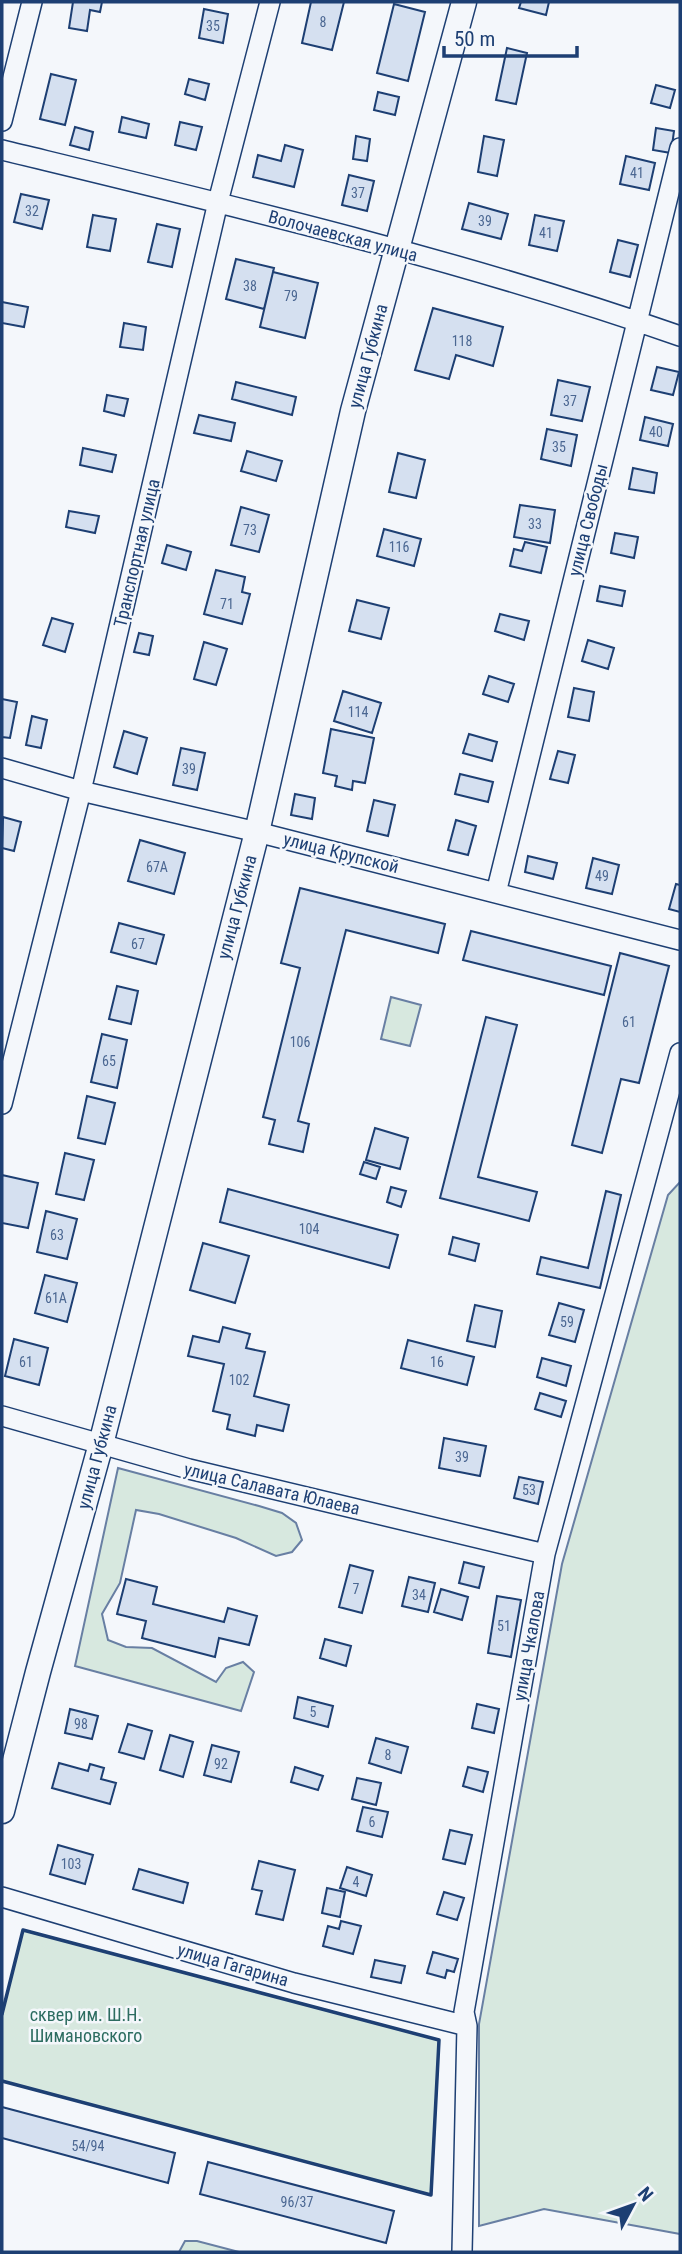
<svg xmlns="http://www.w3.org/2000/svg" width="682" height="2254" font-family="'Roboto Condensed',sans-serif">
  <style>
    .green { fill: #d7e8df; stroke: #687fa3; stroke-width: 2 }
    .building { fill: #d5e0f0; stroke: #1d3f73; stroke-width: 2 }
    .lines { fill: none; stroke-linecap: round; stroke-linejoin: round }
    .minor-casing { stroke: #1d3f73; stroke-width: 22 }
    .major-casing { stroke: #1d3f73; stroke-width: 27 }
    .minor { stroke: #f4f7fb; stroke-width: 19 }
    .major { stroke: #f4f7fb; stroke-width: 24 }
    .wall { stroke: #1d3f73; stroke-width: 3.5 }
    .labels { text-anchor: middle; stroke-width: 5; stroke-linejoin: round; paint-order: stroke }
    .number-label { font-size: 14px; fill: #4b6792 }
    .street-label { font-size: 18px; fill: #1d3f73; stroke: #f4f7fb }
    .park-label { font-size: 18px; fill: #2c6c60; stroke: #f4f7fb }
  </style>
  <rect width="100%" height="100%" fill="#f4f7fb"/>
  <path class="green" d="M391 997 421 1005 410 1046 381 1039Z
    M680 1182V2234L544 2209 479 2226V2024L562 1564 668 1195Z
    M118 1468 259 1506 282 1513 296 1523 302 1540 292 1552 276 1556 236 1538 159 1514 136 1510 120 1583 102 1614 108 1640 126 1647 152 1648 216 1682 226 1668 243 1662 254 1672 241 1711 75 1666Z
    M23 1930 439 2040 431 2195 2 2081V2014Z
    M185 2241H197L239 2252H179Z"/>
  <path class="building" d="M73 2H102L100 12 90 10 87 31 69 28Z
    M311 2H344L332 50 302 43Z
    M521 2H549L546 15 519 8Z
    M394 4 425 12 408 81 377 73Z
    M204 9 228 14 223 43 199 38Z
    M507 48 527 53 516 104 496 100Z
    M51 74 76 80 65 125 40 119Z
    M189 79 209 84 205 100 185 94Z
    M656 85 675 90 670 108 651 103Z
    M378 92 399 97 395 115 374 110Z
    M122 117 149 124 146 138 119 132Z
    M180 122 202 127 196 150 175 145Z
    M75 127 93 132 89 150 70 145Z
    M656 128 674 131 671 153 653 150Z
    M356 136 370 139 367 161 353 159Z
    M484 136 504 140 497 176 478 172Z
    M285 145 303 150 294 187 253 177 258 155 281 161Z
    M626 156 655 163 649 190 620 184Z
    M349 175 374 181 367 211 342 205Z
    M21 194 49 200 42 229 14 222Z
    M469 203 508 214 501 239 462 229Z
    M93 215 116 219 110 251 87 247Z
    M535 215 564 221 557 251 529 245Z
    M157 224 180 229 172 267 148 262Z
    M618 240 638 245 630 277 610 272Z
    M236 259 274 268 264 309 226 299Z
    M273 272 318 283 305 338 260 327Z
    M2 302 28 307 24 327 2 323Z
    M433 308 503 327 493 366 456 355 449 379 415 370Z
    M124 323 146 327 143 350 120 347Z
    M657 367 679 372 673 395 651 390Z
    M558 380 590 387 582 421 551 415Z
    M236 382 296 397 292 415 232 399Z
    M107 395 128 399 124 416 104 411Z
    M199 415 235 423 231 441 194 433Z
    M645 417 673 424 668 446 640 440Z
    M547 429 577 435 571 466 541 459Z
    M83 448 116 455 112 472 80 465Z
    M247 451 282 461 276 481 241 471Z
    M398 453 425 460 416 498 389 492Z
    M633 468 657 473 654 493 629 489Z
    M520 505 555 510 550 543 514 537Z
    M241 507 269 515 259 552 231 545Z
    M69 511 99 516 95 533 66 527Z
    M384 529 421 539 414 566 377 556Z
    M615 533 638 537 634 558 611 553Z
    M525 542 547 547 541 573 510 566 514 549 522 551Z
    M167 545 191 552 186 570 162 563Z
    M216 570 245 577 242 592 250 594 242 624 204 614Z
    M600 586 625 591 622 606 597 601Z
    M357 600 389 608 381 639 349 631Z
    M500 614 529 621 524 640 495 631Z
    M52 618 73 624 65 652 43 645Z
    M139 633 153 636 149 655 134 652Z
    M588 640 614 648 608 669 582 661Z
    M204 642 227 649 216 685 194 679Z
    M489 676 514 684 508 702 483 694Z
    M574 688 594 692 589 721 568 717Z
    M343 691 381 703 372 733 334 721Z
    M2 699 17 702 10 738 2 737Z
    M32 716 47 720 41 748 26 745Z
    M331 729 374 738 365 783 353 781 352 790 335 786 337 776 323 773Z
    M124 731 147 738 137 774 114 767Z
    M469 734 497 742 492 761 463 753Z
    M181 748 205 753 197 790 173 785Z
    M558 751 575 755 568 783 550 779Z
    M460 774 493 782 488 802 455 794Z
    M295 794 315 798 312 819 291 815Z
    M374 800 395 805 388 836 367 831Z
    M3 817 21 822 14 851 2 848Z
    M456 820 476 826 468 855 448 850Z
    M140 840 185 853 174 894 128 881Z
    M528 856 557 863 553 879 525 872Z
    M593 858 619 865 612 894 586 888Z
    M676 884 680 885V912L669 909Z
    M300 888 445 924 438 953 346 930 298 1121 309 1124 303 1152 269 1144 275 1120 263 1117 300 968 281 963Z
    M119 923 164 935 156 964 111 952Z
    M471 931 611 966 604 995 463 960Z
    M620 953 669 966 639 1083 621 1079 602 1153 572 1145Z
    M117 986 138 991 131 1024 109 1019Z
    M486 1017 517 1025 478 1177 537 1192 529 1221 440 1198Z
    M102 1034 127 1040 117 1088 91 1082Z
    M87 1096 115 1103 105 1144 78 1138Z
    M375 1128 408 1138 400 1169 366 1160Z
    M65 1153 94 1160 84 1200 56 1194Z
    M364 1162 380 1167 376 1179 360 1174Z
    M2 1175 38 1183 28 1228 2 1223Z
    M391 1187 406 1191 401 1207 387 1202Z
    M228 1189 398 1235 389 1268 220 1222Z
    M606 1191 621 1195 600 1288 537 1274 541 1257 588 1268Z
    M46 1211 77 1219 67 1259 37 1252Z
    M453 1237 479 1244 475 1261 449 1254Z
    M203 1243 249 1256 235 1303 190 1290Z
    M45 1275 77 1283 67 1322 35 1313Z
    M559 1303 584 1310 575 1342 549 1335Z
    M475 1305 502 1311 495 1347 467 1341Z
    M223 1327 250 1334 246 1348 265 1352 254 1396 289 1405 283 1431 257 1425 255 1436 227 1429 230 1415 213 1411 224 1364 188 1356 193 1336 219 1342Z
    M14 1339 48 1348 39 1385 5 1376Z
    M408 1340 474 1357 467 1385 401 1368Z
    M542 1358 571 1366 566 1386 537 1377Z
    M540 1393 566 1401 561 1417 535 1409Z
    M444 1438 486 1446 480 1476 439 1468Z
    M519 1477 543 1482 538 1504 514 1498Z
    M464 1562 484 1567 479 1588 459 1583Z
    M350 1565 373 1571 362 1613 339 1607Z
    M409 1577 435 1583 428 1612 402 1606Z
    M126 1579 157 1587 153 1604 224 1622 228 1608 257 1616 249 1645 219 1638 215 1657 142 1638 146 1621 117 1614Z
    M441 1589 468 1597 462 1620 434 1612Z
    M497 1596 521 1600 511 1657 488 1653Z
    M325 1639 351 1646 346 1666 320 1658Z
    M298 1697 333 1706 328 1727 294 1718Z
    M477 1704 499 1709 494 1733 472 1728Z
    M70 1709 98 1716 92 1739 65 1733Z
    M128 1724 152 1731 144 1759 119 1752Z
    M170 1735 193 1742 183 1777 160 1770Z
    M376 1738 408 1747 401 1773 369 1763Z
    M212 1745 239 1752 231 1782 204 1775Z
    M59 1763 88 1771 90 1764 104 1768 101 1779 116 1783 110 1804 52 1788Z
    M295 1767 323 1776 318 1790 291 1782Z
    M468 1767 488 1772 483 1792 463 1786Z
    M357 1778 381 1783 376 1805 352 1799Z
    M363 1807 388 1812 382 1837 357 1831Z
    M450 1830 472 1835 465 1864 443 1859Z
    M58 1845 93 1855 85 1884 50 1874Z
    M259 1861 295 1870 283 1920 256 1914 262 1891 252 1889Z
    M347 1867 372 1875 366 1896 340 1888Z
    M139 1869 188 1883 183 1903 133 1889Z
    M327 1888 345 1892 340 1917 322 1913Z
    M444 1892 464 1898 457 1920 437 1914Z
    M341 1921 361 1926 353 1954 323 1946 328 1926 339 1929Z
    M433 1952 458 1959 454 1972 447 1970 445 1978 427 1973Z
    M375 1960 405 1966 401 1983 371 1977Z
    M2 2107 175 2153 168 2183 2 2138Z
    M208 2162 394 2211 386 2243 200 2194Z"/>
  <g class="lines">
    <defs>
      <path id="minor" d="M2 121 32 2
        M2 150C229 205 459 259 680 336
        M2 768 81 791 257 832 680 940
        M496 893 680 148
        M2 1104 81 791 218 202 270 2
        M2 1416 189 1469 545 1554
        M2 1897 294 1983 467 2026
        M462 2252 467 2026 464 2012 545 1554 680 1053"/>
      <path id="major" d="M2 1811 38 1672 101 1444 257 832 353 411 464 2"/>
    </defs>
    <use href="#minor" class="minor-casing"/>
    <use href="#major" class="major-casing"/>
    <use href="#minor" class="minor"/>
    <use href="#major" class="major"/>
    <path class="wall" d="M2 2014 23 1930 439 2040 431 2195 2 2081"/>
  </g>
  <g class="labels">
    <g class="number-label">
      <text x="323" y="27">8</text>
      <text x="213" y="31">35</text>
      <text x="637" y="178">41</text>
      <text x="358" y="198">37</text>
      <text x="32" y="216">32</text>
      <text x="485" y="226">39</text>
      <text x="546" y="238">41</text>
      <text x="250" y="291">38</text>
      <text x="291" y="301">79</text>
      <text x="462" y="346">118</text>
      <text x="570" y="406">37</text>
      <text x="656" y="437">40</text>
      <text x="559" y="452">35</text>
      <text x="535" y="529">33</text>
      <text x="250" y="535">73</text>
      <text x="399" y="552">116</text>
      <text x="227" y="609">71</text>
      <text x="358" y="717">114</text>
      <text x="189" y="774">39</text>
      <text x="157" y="872">67А</text>
      <text x="602" y="881">49</text>
      <text x="138" y="949">67</text>
      <text x="629" y="1027">61</text>
      <text x="300" y="1047">106</text>
      <text x="109" y="1066">65</text>
      <text x="309" y="1234">104</text>
      <text x="57" y="1240">63</text>
      <text x="56" y="1303">61А</text>
      <text x="567" y="1327">59</text>
      <text x="26" y="1367">61</text>
      <text x="437" y="1367">16</text>
      <text x="239" y="1385">102</text>
      <text x="462" y="1462">39</text>
      <text x="529" y="1495">53</text>
      <text x="356" y="1594">7</text>
      <text x="419" y="1600">34</text>
      <text x="504" y="1631">51</text>
      <text x="313" y="1717">5</text>
      <text x="81" y="1729">98</text>
      <text x="388" y="1760">8</text>
      <text x="221" y="1769">92</text>
      <text x="372" y="1827">6</text>
      <text x="71" y="1869">103</text>
      <text x="356" y="1887">4</text>
      <text x="88" y="2151">54/94</text>
      <text x="297" y="2207">96/37</text>
    </g>
    <g class="street-label">
      <text transform="translate(343 236) rotate(15)" y="6">Волочаевская улица</text>
      <text transform="translate(368 356) rotate(-75)" y="6">улица Губкина</text>
      <text transform="translate(588 520) rotate(-76)" y="6">улица Свободы</text>
      <text transform="translate(137 553) rotate(-77)" y="6">Транспортная улица</text>
      <text transform="translate(341 853) rotate(14)" y="6">улица Крупской</text>
      <text transform="translate(237 907) rotate(-75)" y="6">улица Губкина</text>
      <text transform="translate(97 1457) rotate(-75)" y="6">улица Губкина</text>
      <text transform="translate(272 1489) rotate(13)" y="6">улица Салавата Юлаева</text>
      <text transform="translate(529 1646) rotate(-80)" y="6">улица Чкалова</text>
      <text transform="translate(233 1965) rotate(16)" y="6">улица Гагарина</text>
    </g>
    <g class="park-label">
      <text x="86" y="2021">сквер им. Ш.Н.<tspan x="86" dy="21">Шимановского</tspan></text>
    </g>
  </g>
  <rect width="682" height="2254" fill="none" stroke="#1d3f73" stroke-width="7"/>
  <g transform="translate(633 2205) rotate(49)" stroke="#f4f7fb" stroke-width="5" paint-order="stroke">
  <path d="M0-5L12 26L0 18L-12 26Z" fill="#1d3f73"/>
  <text y="-10" font-size="19" font-weight="bold" text-anchor="middle" fill="#1d3f73">N</text>
  </g>
  <path d="M444 46v10h133v-10" fill="none" stroke="#1d3f73" stroke-width="3.5"/>
  <text x="454" y="46" font-size="21" fill="#1d3f73" stroke="#f4f7fb" stroke-width="5" paint-order="stroke">50 m</text>
</svg>
